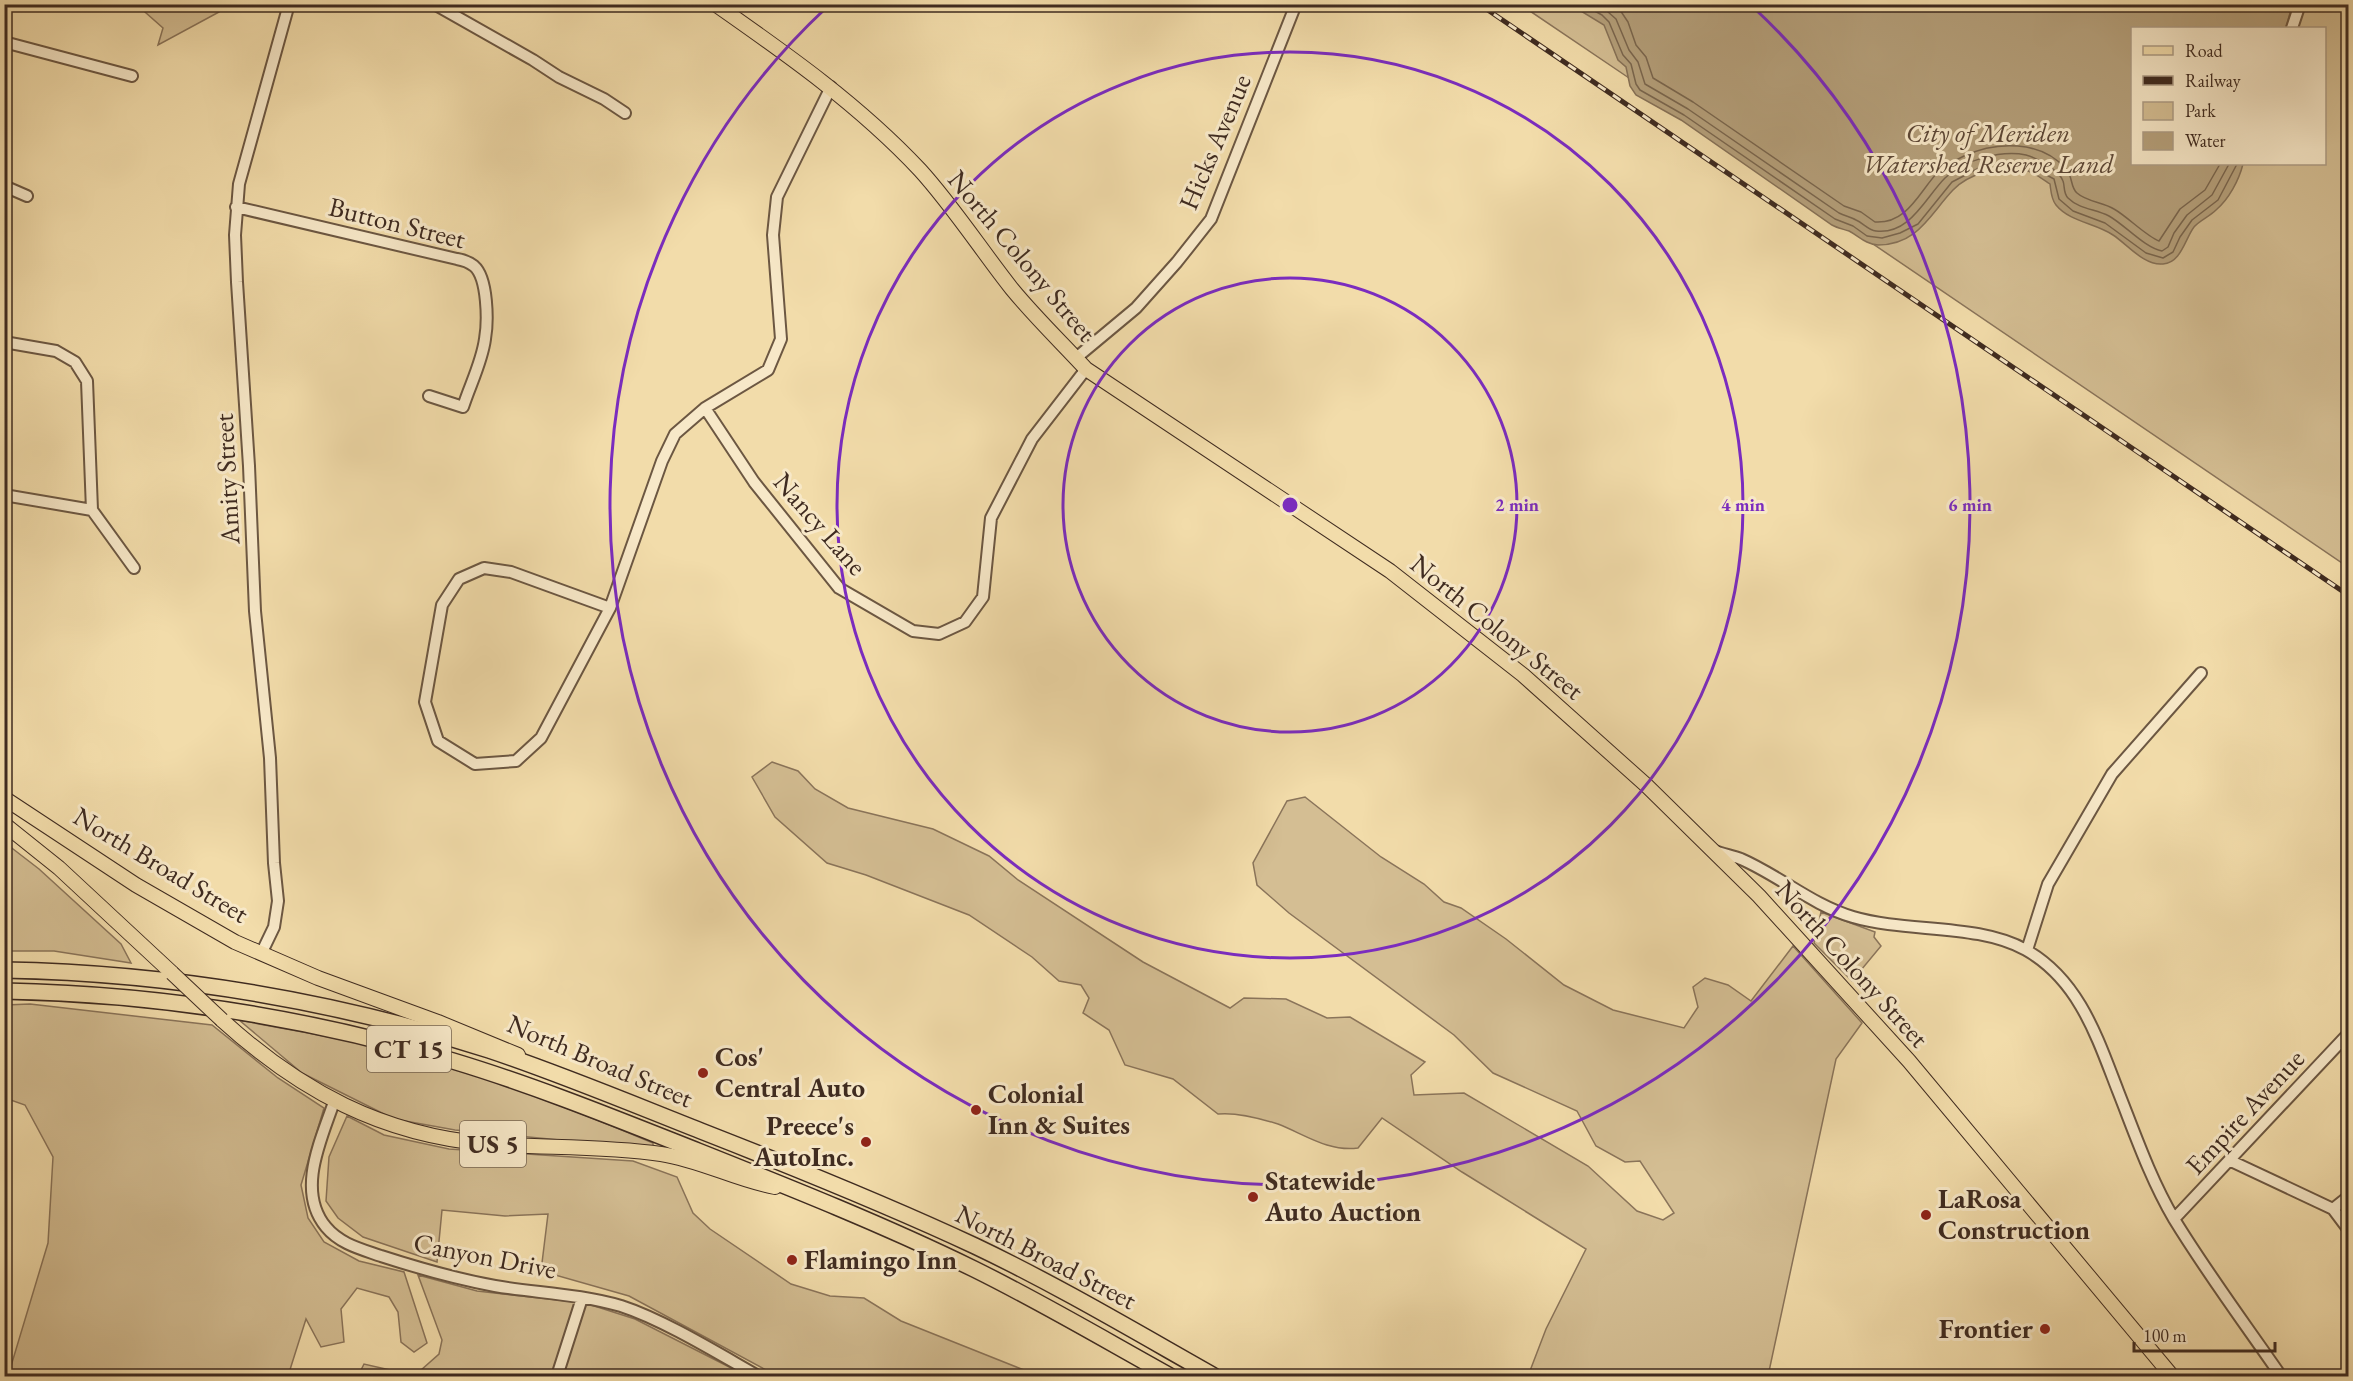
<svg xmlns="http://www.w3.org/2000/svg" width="2353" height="1381" font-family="'EB Garamond',serif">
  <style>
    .green { fill: #d4be93; stroke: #8a745a; stroke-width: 1.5; fill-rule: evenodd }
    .water { fill: #b5a07b; stroke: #867157; stroke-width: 1.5 }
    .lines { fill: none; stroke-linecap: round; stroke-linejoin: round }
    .shore { stroke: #7a664e; stroke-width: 1.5 }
    .minor-casing { stroke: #6c5742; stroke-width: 14 }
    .major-casing { stroke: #3f2b20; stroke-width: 16 }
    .highway-casing { stroke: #3f2b20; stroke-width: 18 }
    .minor { stroke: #f7e8c8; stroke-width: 10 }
    .major { stroke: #f2dcaa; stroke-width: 14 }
    .highway { stroke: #f2dcaa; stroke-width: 15 }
    .rail-casing { stroke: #3f2b20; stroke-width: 5 }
    .rail { stroke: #f7e8c8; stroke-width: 3; stroke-dasharray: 9; stroke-linecap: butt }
    .major-bridge-casing { stroke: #3f2b20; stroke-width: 16; stroke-linecap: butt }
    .major-bridge { stroke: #f2dcaa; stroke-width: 14 }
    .ring { fill: none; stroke: #7b2cbf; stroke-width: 3 }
    .poi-dot { fill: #8f2418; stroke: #f7e8c8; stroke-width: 2 }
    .labels { text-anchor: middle; stroke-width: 6; stroke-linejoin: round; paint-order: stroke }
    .shield { fill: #f7e8c8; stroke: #766452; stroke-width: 1.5 }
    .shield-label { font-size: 26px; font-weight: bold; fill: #3f2b20 }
    .park-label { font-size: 27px; font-style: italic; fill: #5d4837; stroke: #f7e8c8 }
    .street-label { font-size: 27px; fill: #3f2b20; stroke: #f7e8c8 }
    .poi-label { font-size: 27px; font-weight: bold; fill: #3f2b20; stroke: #f7e8c8; text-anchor: start }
    .centre { fill: #7b2cbf; stroke: #f7e8c8; stroke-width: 3 }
    .ring-label { font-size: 18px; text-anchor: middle; font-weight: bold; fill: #7b2cbf; stroke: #f7e8c8; stroke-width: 6; stroke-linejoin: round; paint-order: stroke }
  </style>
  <rect width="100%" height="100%" fill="#f2dcaa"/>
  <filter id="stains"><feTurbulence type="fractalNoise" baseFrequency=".00333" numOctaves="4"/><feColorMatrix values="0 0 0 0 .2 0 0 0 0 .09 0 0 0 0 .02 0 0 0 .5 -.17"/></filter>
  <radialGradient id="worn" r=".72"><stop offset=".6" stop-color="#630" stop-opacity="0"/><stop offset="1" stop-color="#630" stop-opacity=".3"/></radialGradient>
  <path class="green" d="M137 5H219V12L158 45 163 28Z
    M1521 5H2348V567L1629 78ZM2132 28H2324V164H2132Z
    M772 762 798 771 815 789 848 808 933 829 989 856 1018 880 1143 962 1230 1008 1244 998 1286 999 1327 1018 1350 1017 1425 1062 1411 1075 1414 1095 1464 1093 1588 1166 1637 1211 1663 1220 1674 1213 1640 1161 1625 1162 1596 1146 1577 1111 1493 1073 1454 1035 1289 913 1257 885 1253 863 1287 801 1305 797 1381 857 1424 884 1444 902 1461 908 1506 939 1564 985 1613 1010 1684 1028 1698 1007 1693 987 1705 978 1728 985 1751 1001 1793 946 1862 1023 1836 1059 1768 1376H1528L1546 1329 1586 1249 1462 1172 1382 1118 1358 1148C1328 1152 1304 1134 1278 1124 1259 1118 1237 1112 1218 1114L1173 1079 1125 1065 1109 1030 1083 1013 1089 998 1081 985 1059 981 1032 957 969 915 866 875 827 863 775 817 752 777Z
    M4 842 39 869 121 944 131 963 54 951H5Z
    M1821 912 1875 932 1874 937 1881 946 1852 981 1814 943Z
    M30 1004 212 1025 278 1078 324 1108 301 1185 308 1218 324 1242 359 1261 404 1272 427 1343 414 1352 401 1342 398 1312 389 1297 357 1288 341 1309 344 1342 321 1347 306 1319 288 1376H8L48 1243 53 1157 25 1105 5 1098V1005Z
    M239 1020C288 1030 338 1037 387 1050 478 1073 566 1106 653 1143V1149L455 1130 394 1119 302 1073Z
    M347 1116 384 1135 449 1149 633 1161 677 1177 693 1213 710 1229 791 1284 830 1296 864 1298 901 1321 1039 1376H777L629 1296 541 1271 548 1214 505 1216 442 1210 437 1262 363 1237 338 1218 326 1201 329 1157Z
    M418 1275 477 1291 585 1303 635 1319 747 1376H358L364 1364 390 1370H421L439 1354 442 1340Z"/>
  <path class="water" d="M2281 4 2290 13 2286 28H2132V164H2243C2239 180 2229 199 2216 210 2209 217 2200 220 2194 227 2185 239 2181 263 2163 264 2144 266 2127 244 2113 235 2095 223 2070 222 2056 205 2051 199 2051 191 2050 184 2041 178 2031 170 2021 169 2000 165 1968 174 1953 190 1930 214 1918 245 1878 245 1865 244 1859 236 1849 231 1843 229 1837 228 1832 225L1681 120 1636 95 1630 86 1626 67 1618 60 1604 25 1571 5Z"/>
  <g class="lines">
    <path class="shore" d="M1582 4 1602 15 1609 22 1623 55 1631 64 1636 84 1640 90 1684 115 1835 219 1853 226 1867 236 1882 238 1900 233 1918 224 1952 182 1979 168 1999 163H2024L2054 179 2059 199 2073 211 2105 223 2146 253 2163 258 2173 252 2180 237 2192 220 2218 200 2237 164
      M1599 4 1616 19 1629 50 1638 62 1645 84 1688 109 1839 213C1845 216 1851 217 1856 220 1863 223 1868 230 1876 231 1910 235 1925 198 1945 178 1963 160 2001 150 2026 155 2037 158 2059 170 2063 181 2065 186 2063 193 2068 198 2079 209 2095 209 2109 216 2125 225 2145 248 2162 251L2168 247 2174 233 2187 215 2212 195 2229 164
      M1616 4 1628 22 1636 45 1646 57 1653 78 1693 102 1844 206 1861 212 1875 222C1909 224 1920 189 1940 170 1947 164 1956 160 1964 156 1996 141 2041 140 2066 169 2073 176 2070 187 2077 193 2087 202 2103 202 2114 209 2128 217 2146 236 2159 241L2180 209 2205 190 2220 164"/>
    <defs>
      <path id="minor" d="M434 4 533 60 559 77 604 99 625 113
        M2292 28 2300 4
        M4 42 132 76
        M4 186 27 196
        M236 207 457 259C463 260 469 262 474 266 488 278 488 322 485 339 482 362 470 385 463 407L429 396
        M4 342 56 351 75 362 87 381 92 510 134 568
        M1076 358 1136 308 1177 262 1211 219 1296 4
        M705 408 754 482 839 588 913 631 939 634 965 622 983 597 991 518 1032 439 1086 369
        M4 495 92 510
        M610 608 511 572 484 568 459 579 442 605 425 702 438 741 475 764 516 761 541 738 610 608 662 461 675 434 705 408 768 370 781 339 773 235 777 197 831 87
        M1715 851C1723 854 1733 856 1741 859 1780 876 1812 905 1853 917 1907 933 1978 923 2026 950 2079 980 2097 1037 2118 1091 2135 1134 2150 1178 2174 1219 2207 1273 2245 1324 2281 1376
        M2027 950 2048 884 2112 774 2201 673
        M261 954 274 927 278 901 274 863 270 758 255 611 249 466 237 282 235 235 239 184 289 4
        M334 1102C321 1140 296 1191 326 1227 340 1244 361 1249 381 1256 418 1268 457 1279 495 1286 537 1293 580 1294 621 1306 664 1320 719 1354 758 1376
        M2231 1161 2333 1209 2348 1229
        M2333 1209 2348 1197
        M2174 1219 2348 1034
        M557 1376 582 1298"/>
      <path id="major" d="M715 4C788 55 859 105 920 170 952 205 982 251 1012 289 1035 317 1061 342 1086 369L1390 571 1523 675 1646 785 1759 896 1909 1061 2172 1376
        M4 798 136 885 235 942 318 978 438 1022 518 1055
        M4 824 59 868 172 973
        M222 1020C300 1091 382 1135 488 1144 546 1148 604 1146 661 1154 701 1160 736 1180 775 1187"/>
      <path id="highway" d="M4 970C169 973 332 1000 489 1050 561 1074 630 1103 701 1131 793 1167 885 1204 975 1246 1057 1285 1136 1332 1214 1376
        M4 991C156 994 307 1017 453 1061 536 1086 617 1119 698 1151 791 1188 884 1225 974 1269 1041 1302 1105 1340 1170 1376"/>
    </defs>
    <use href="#minor" class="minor-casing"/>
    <use href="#major" class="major-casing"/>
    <use href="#highway" class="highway-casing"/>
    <use href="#minor" class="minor"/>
    <use href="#major" class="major"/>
    <use href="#highway" class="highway"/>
    <defs>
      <path id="rail" d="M1479 4 2348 595"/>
    </defs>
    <use href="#rail" class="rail-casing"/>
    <use href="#rail" class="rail"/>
    <defs>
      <path id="major-bridge" d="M172 973 222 1020"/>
    </defs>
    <use href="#major-bridge" class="major-bridge-casing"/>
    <use href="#major-bridge" class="major-bridge"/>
  </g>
  <g class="ring">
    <circle cx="1290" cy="505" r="227"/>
    <circle cx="1290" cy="505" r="453"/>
    <path d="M1754 8A680 680 0 1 1 826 8"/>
  </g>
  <g class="poi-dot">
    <circle cx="703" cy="1073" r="6"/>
    <circle cx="976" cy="1110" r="6"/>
    <circle cx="866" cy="1142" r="6"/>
    <circle cx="1253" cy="1197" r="6"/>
    <circle cx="1926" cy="1215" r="6"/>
    <circle cx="792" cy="1260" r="6"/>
    <circle cx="2045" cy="1329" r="6"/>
  </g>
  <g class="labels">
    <g class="shield">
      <rect x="367" y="1026" width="84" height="46" rx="4.5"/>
      <rect x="460" y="1121" width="66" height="46" rx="4.5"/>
    </g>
    <g class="shield-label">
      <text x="409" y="1058">CT 15</text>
      <text x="493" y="1153">US 5</text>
    </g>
    <g class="park-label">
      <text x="1988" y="142">City of Meriden<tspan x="1988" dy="31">Watershed Reserve Land</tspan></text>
    </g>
    <g class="street-label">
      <text transform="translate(1215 142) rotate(-67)" y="9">Hicks Avenue</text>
      <text transform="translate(397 223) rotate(14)" y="9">Button Street</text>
      <text transform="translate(1022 256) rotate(50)" y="9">North Colony Street</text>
      <text transform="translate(227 479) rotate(-93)" y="9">Amity Street</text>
      <text transform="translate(820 524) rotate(49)" y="9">Nancy Lane</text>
      <text transform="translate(1497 627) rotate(39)" y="9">North Colony Street</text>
      <text transform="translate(161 865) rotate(31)" y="9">North Broad Street</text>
      <text transform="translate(1852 964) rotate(48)" y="9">North Colony Street</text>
      <text transform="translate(600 1061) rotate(23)" y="9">North Broad Street</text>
      <text transform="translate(2245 1112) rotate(-47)" y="9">Empire Avenue</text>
      <text transform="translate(485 1256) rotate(11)" y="9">Canyon Drive</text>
      <text transform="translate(1046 1257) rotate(27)" y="9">North Broad Street</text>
    </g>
    <g class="poi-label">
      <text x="715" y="1066">Cos'<tspan x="715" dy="31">Central Auto</tspan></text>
      <text x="988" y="1103">Colonial<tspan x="988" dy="31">Inn &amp; Suites</tspan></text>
      <text x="854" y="1135" text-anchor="end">Preece's<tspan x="854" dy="31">AutoInc.</tspan></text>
      <text x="1265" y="1190">Statewide<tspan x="1265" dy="31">Auto Auction</tspan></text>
      <text x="1938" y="1208">LaRosa<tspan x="1938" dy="31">Construction</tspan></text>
      <text x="804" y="1269">Flamingo Inn</text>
      <text x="2033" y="1338" text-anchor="end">Frontier</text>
    </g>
  </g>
  <circle cx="1290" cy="505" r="9" class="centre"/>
  <g class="ring-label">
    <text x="1517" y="511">2 min</text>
    <text x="1743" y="511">4 min</text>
    <text x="1970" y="511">6 min</text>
  </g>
  <rect width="2353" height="1381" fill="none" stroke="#f2dcaa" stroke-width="24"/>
  <rect x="6" y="6" width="2341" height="1369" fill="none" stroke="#3f2b20" stroke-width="3"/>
  <rect x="12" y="12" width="2329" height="1357" fill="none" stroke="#3f2b20" stroke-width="1.5"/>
  <rect x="2131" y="27" width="195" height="138" fill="#f7e8c8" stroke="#ad9c85" stroke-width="1.5"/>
  <rect x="2143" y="46" width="30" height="9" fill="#f2dcaa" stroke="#ad9c85" stroke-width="1.5"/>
  <text x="2185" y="57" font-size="18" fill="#3f2b20">Road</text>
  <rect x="2143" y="76" width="30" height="9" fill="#3f2b20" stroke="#ad9c85" stroke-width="1.5"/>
  <text x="2185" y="87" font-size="18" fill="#3f2b20">Railway</text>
  <rect x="2143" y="102" width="30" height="18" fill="#d4be93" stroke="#ad9c85" stroke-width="1.5"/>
  <text x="2185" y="117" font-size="18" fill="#3f2b20">Park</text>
  <rect x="2143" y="132" width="30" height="18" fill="#b5a07b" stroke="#ad9c85" stroke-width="1.5"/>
  <text x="2185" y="147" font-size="18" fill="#3f2b20">Water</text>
  <path d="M2134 1342v9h141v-9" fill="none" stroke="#3f2b20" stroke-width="3"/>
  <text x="2143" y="1342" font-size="18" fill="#3f2b20" stroke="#f7e8c8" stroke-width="4.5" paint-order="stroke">100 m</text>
  <rect width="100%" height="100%" filter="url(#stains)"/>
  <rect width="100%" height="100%" fill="url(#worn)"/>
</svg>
